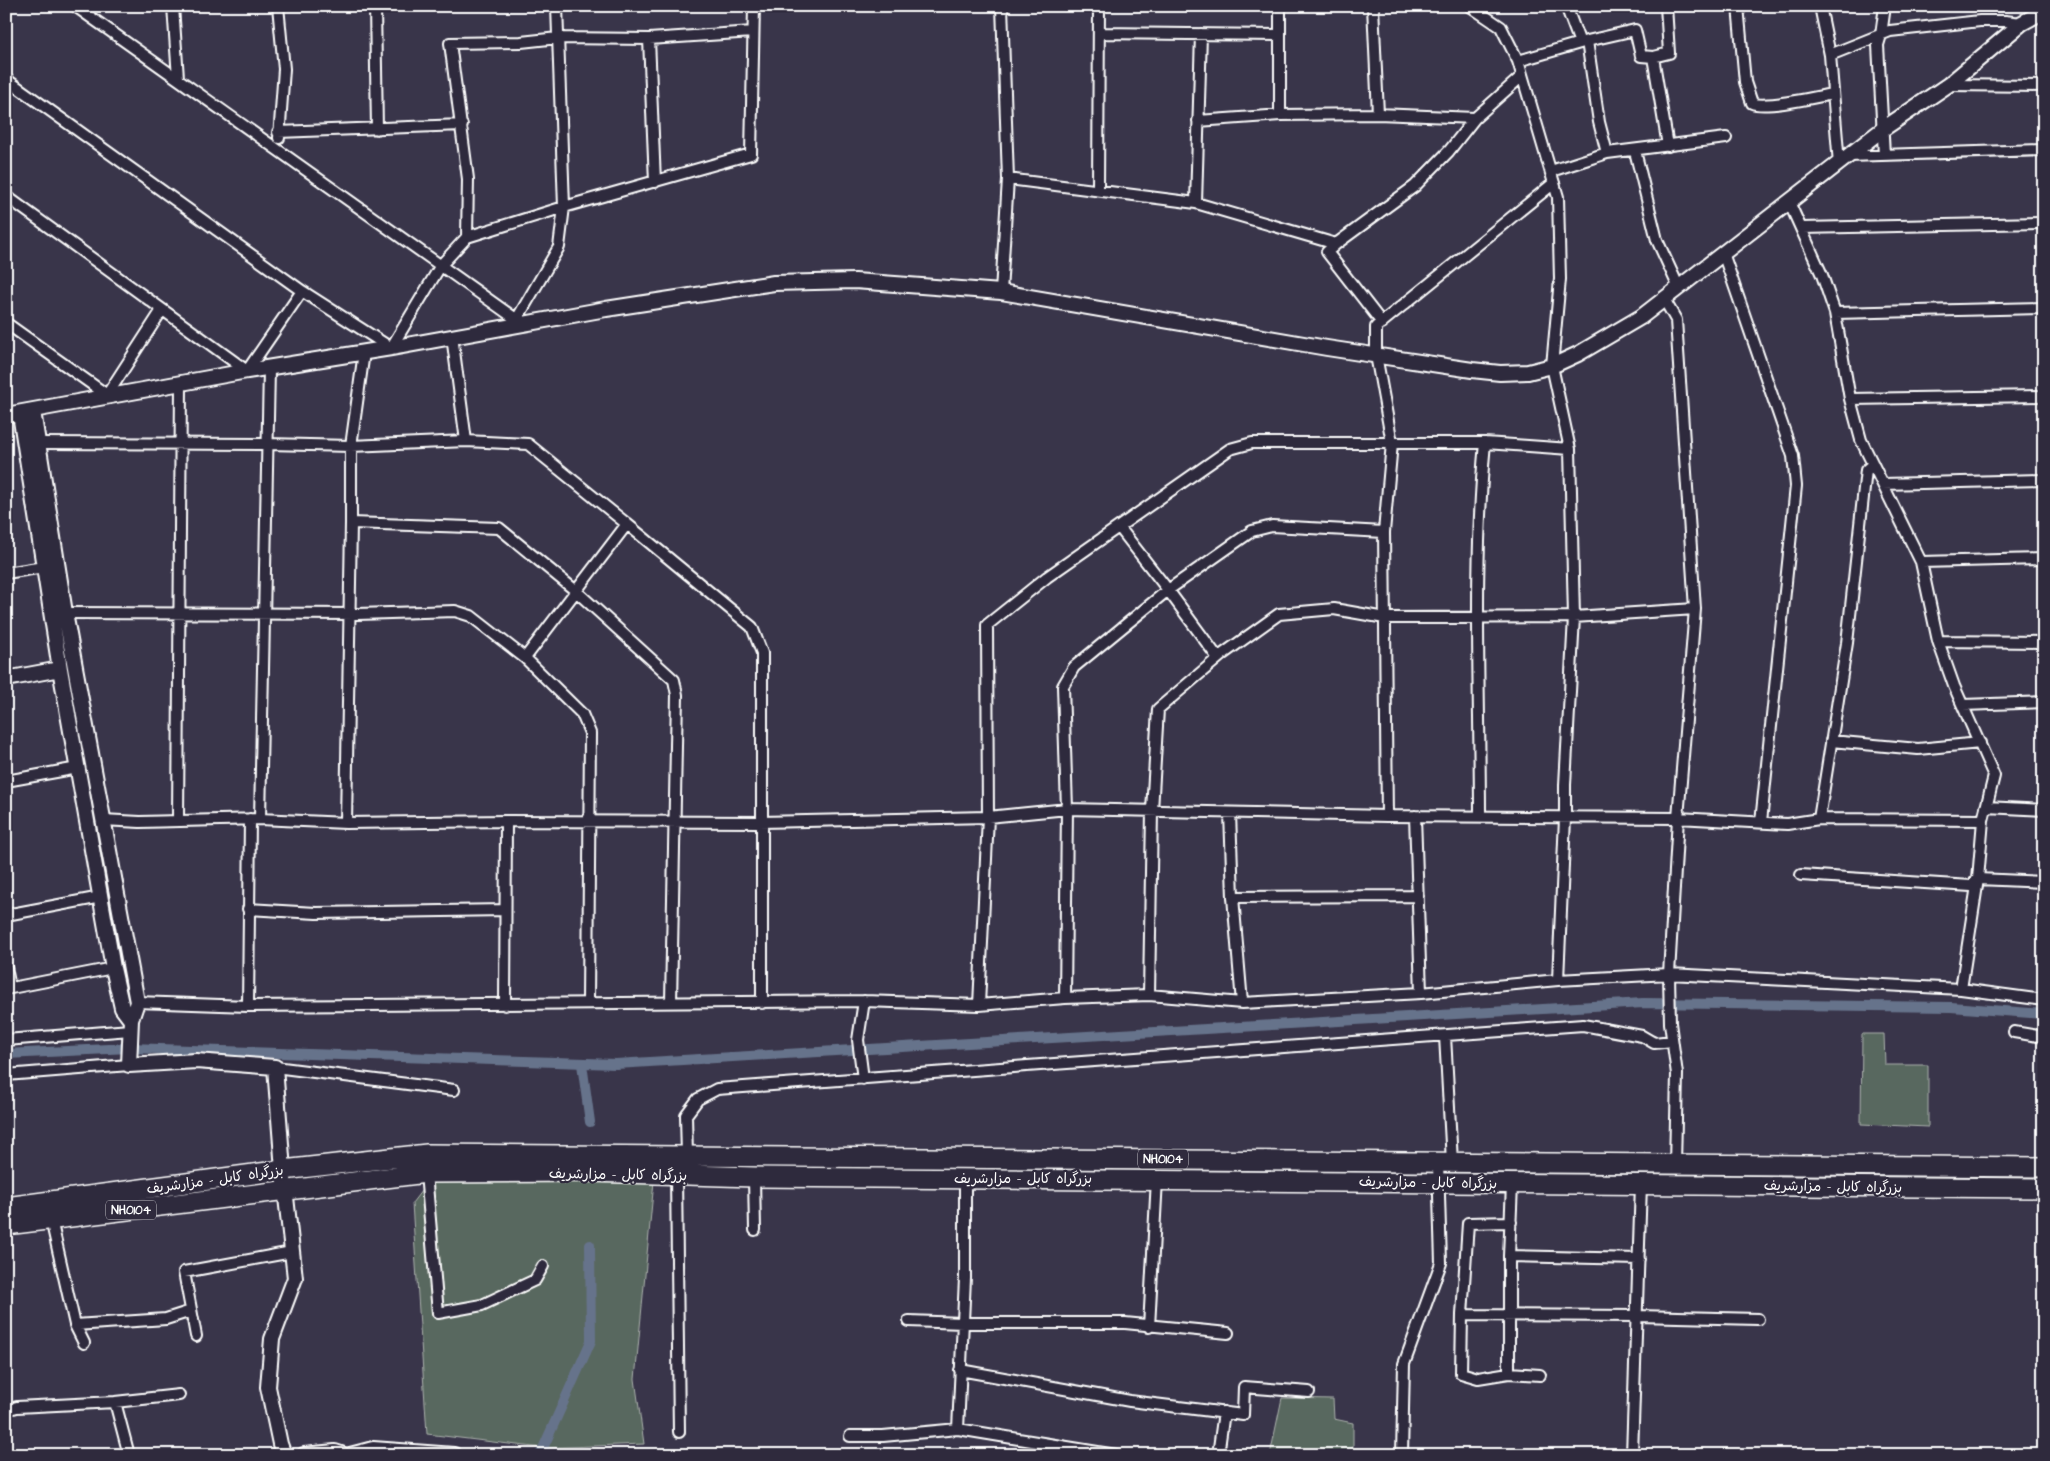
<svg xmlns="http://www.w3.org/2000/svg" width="2050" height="1461" font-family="'Architects Daughter','Playpen Sans Arabic',sans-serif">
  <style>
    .green { fill: #59675e; stroke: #acb3ae }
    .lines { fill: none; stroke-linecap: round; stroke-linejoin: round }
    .canal { stroke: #66738b; stroke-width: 10 }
    .street-casing { stroke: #fff; stroke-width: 14 }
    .secondary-casing { stroke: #fff; stroke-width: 18 }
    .highway-casing { stroke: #fff; stroke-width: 22 }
    .street { stroke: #2f2a3d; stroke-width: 10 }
    .secondary { stroke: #2f2a3d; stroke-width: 14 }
    .highway { stroke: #2f2a3d; stroke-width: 19 }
    .labels { text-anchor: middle; stroke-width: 4.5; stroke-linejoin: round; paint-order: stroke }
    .shield { fill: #2f2a3d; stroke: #c1bfc5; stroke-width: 1 }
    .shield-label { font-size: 12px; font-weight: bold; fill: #fff }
    .street-label { font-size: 14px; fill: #fff; stroke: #2f2a3d }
  </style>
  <rect width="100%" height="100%" fill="#39354a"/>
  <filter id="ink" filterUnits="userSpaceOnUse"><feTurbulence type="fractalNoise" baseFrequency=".02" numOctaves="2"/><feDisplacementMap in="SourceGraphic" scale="10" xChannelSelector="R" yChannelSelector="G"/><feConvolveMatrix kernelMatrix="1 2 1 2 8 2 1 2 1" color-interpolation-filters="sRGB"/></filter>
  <g filter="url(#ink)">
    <path class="green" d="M1862 1034H1884L1885 1065H1928V1127L1861 1124Z
      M655 1171 635 1379 644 1444 542 1448 427 1434 412 1203 435 1173Z
      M1282 1398 1333 1399 1334 1419 1353 1423V1455H1270Z"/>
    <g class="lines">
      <path class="canal" d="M6 1054 129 1048 616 1064 1643 1003 1951 1007 2044 1014
        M582 1064 590 1122
        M540 1455 591 1341 590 1245"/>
      <defs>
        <path id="street" d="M75 6 523 324
          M173 6 178 78
          M278 6 284 69 279 138
          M375 6 377 129
          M1280 6V115
          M1373 6 1378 114
          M1470 6 1501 27 1518 61 1558 197 1560 279 1552 366 1570 449 1574 617 1565 785V818L1558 980
          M1566 6 1580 43
          M1738 6 1745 82 1752 103C1765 109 1816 97 1832 94
          M1820 6 1830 55 1839 164
          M1099 33 1279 35
          M649 39 655 182
          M1587 41 1599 122 1607 153
          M1830 55 1890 31 1980 21H2005L2022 23
          M1653 57 1668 146
          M1518 61 1587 41 1635 30 1641 56 1653 57 1669 53 1666 6
          M6 79 302 291 391 348 441 265 467 237 564 207 751 154 754 6
          M1948 85 2044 86
          M1198 121 1280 115 1378 114 1475 118
          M278 132 462 125
          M1635 151 1657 240 1679 288
          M1884 155 1878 45 1881 35 1885 6
          M1848 156 2044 150
          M1551 171 1607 153 1726 138
          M1008 179 1196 203 1336 244 1415 186 1449 151 1475 118 1522 76
          M1098 190 1099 6
          M6 196 247 371 302 291
          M1789 202 1822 275 1835 313 1850 399 1861 440 1921 562 1938 641 1954 686 1994 776 1983 820 1978 879 1961 989
          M1196 203 1201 34
          M1802 228 2044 223
          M467 237 468 179 450 43 521 42 558 38 649 39 753 32
          M1336 244 1327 252 1382 323
          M1723 253 1793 456 1796 486 1761 822
          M1001 292 1008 179 1002 6
          M1664 299 1676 320 1695 609 1678 818 1669 974 1670 1023 1677 1074 1675 1165
          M1835 313 2044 308
          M517 319 559 247 564 207 557 6
          M6 323 107 395 108 397
          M452 336 466 441
          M107 395 162 310
          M1850 399 2044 396
          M38 443 268 444 351 446 466 441 528 444 627 524
          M1883 484 2044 480
          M351 523 499 528 576 591 674 680 677 695 671 1002
          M1119 527 1168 590 1218 658
          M1921 562 2044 559
          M6 573 44 567
          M65 613 358 614 455 611 471 616 525 658 627 524 752 627 762 653V1003
          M1938 641 2044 642
          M525 658 582 714 590 733 588 1003
          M1963 705 2044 702
          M1831 741 1918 749 1980 743
          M6 781 78 768
          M1986 807 2044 810
          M1230 813 1233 897 1242 1003
          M1387 816 1384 532 1392 443 1376 355V327L1554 183
          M1415 816 1421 993
          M1480 817C1480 693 1473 567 1485 443
          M260 819 269 369
          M1819 819 1847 643 1866 470 1873 464
          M103 820 140 822 260 819 346 823 506 821 761 822 988 817 1067 809 1387 816 1678 818 1787 824 1819 819 1983 820
          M178 821 181 384
          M346 823 351 523V446L364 352
          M1801 875 1971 886 1978 879 2044 882
          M1233 897 1418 896
          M248 909 316 913 505 910
          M6 915 101 897
          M6 967 10 988
          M6 989 113 968
          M1149 995 1152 811 1158 709 1223 654 1279 614 1334 609 1385 618 1574 617 1695 609
          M1065 998 1067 809 1063 686 1074 667 1168 590 1252 531 1272 526 1384 532
          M137 1002 248 1006 864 1001 979 1005 1065 998 1149 995 1242 1003 1421 993 1558 980 1669 974 1961 989 2044 1000
          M505 1005 506 821
          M979 1005 988 817 987 625 1047 577 1230 449 1252 443H1485L1570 449
          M248 1006 250 819
          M2014 1032 2044 1037
          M1445 1036 1452 1162
          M6 1040 130 1030
          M275 1067 454 1090
          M6 1075 129 1065
          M863 1079 858 1040 864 1001
          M685 1159 687 1156 686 1115 698 1099 717 1089 1583 1025 1642 1036 1654 1043 1672 1041
          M678 1171 676 1175 679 1432
          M426 1173 438 1313 482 1305 535 1280 543 1266
          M754 1177 755 1230
          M50 1215 75 1325
          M1511 1222 1468 1223 1462 1315 1461 1373 1478 1378 1509 1373 1540 1375
          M1509 1256 1639 1259
          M1462 1315 1638 1316 1758 1319
          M909 1321 963 1323H1125L1228 1333
          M1149 1327 1157 1179
          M196 1336 184 1272 292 1252
          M84 1343 75 1325 166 1319 191 1311
          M960 1370 1130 1401 1243 1415 1244 1387 1309 1392
          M1509 1373V1256L1512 1184
          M115 1402 129 1455
          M6 1410 17 1407 115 1402 179 1395
          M958 1429 965 1278V1178
          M850 1436H883L958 1429 1116 1455
          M1218 1455 1224 1412
          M1402 1455 1404 1364 1441 1263 1438 1162
          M1632 1455 1641 1184"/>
        <path id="secondary" d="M33 411 65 613 137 1002 131 1020 129 1065 196 1061 275 1067 283 1170 295 1278 272 1339 268 1387 280 1444 284 1455
          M20 414 60 669 113 968 122 1008 131 1020
          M6 415 247 371 391 348 606 309 774 283 855 281 1001 292 1327 348 1472 370 1500 373 1528 372 1552 366 1578 354 1641 317 1883 129 1948 85 2022 23 2044 11
          M6 679 60 669
          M304 1455 335 1452 344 1455
          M350 1455 373 1449 454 1455"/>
        <path id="highway" d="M6 1207 283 1170 427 1154 2044 1167
          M6 1225 426 1173 589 1172 754 1177 2044 1188"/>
      </defs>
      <use href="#street" class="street-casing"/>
      <use href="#secondary" class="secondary-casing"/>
      <use href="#highway" class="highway-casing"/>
      <use href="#street" class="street"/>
      <use href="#secondary" class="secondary"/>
      <use href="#highway" class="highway"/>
    </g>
  </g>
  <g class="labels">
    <g class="shield">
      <rect x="1138" y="1149.5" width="50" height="19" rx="4"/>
      <rect x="106" y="1200.5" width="50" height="19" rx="4"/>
    </g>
    <g class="shield-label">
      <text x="1163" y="1163">NH0104</text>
      <text x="131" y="1214">NH0104</text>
    </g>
    <g class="street-label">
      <text transform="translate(618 1174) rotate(1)" y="5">بزرگراه کابل - مزارشریف</text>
      <text x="1023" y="1183">بزرگراه کابل - مزارشریف</text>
      <text transform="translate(215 1179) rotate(-8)" y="5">بزرگراه کابل - مزارشریف</text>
      <text transform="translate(1428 1182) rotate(1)" y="5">بزرگراه کابل - مزارشریف</text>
      <text transform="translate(1833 1186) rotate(1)" y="5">بزرگراه کابل - مزارشریف</text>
    </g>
  </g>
  <rect width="2050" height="1461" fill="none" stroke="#2f2a3d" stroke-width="25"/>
  <rect x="12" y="12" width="2025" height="1436" fill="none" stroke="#fff" stroke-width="2" filter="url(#ink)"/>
</svg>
